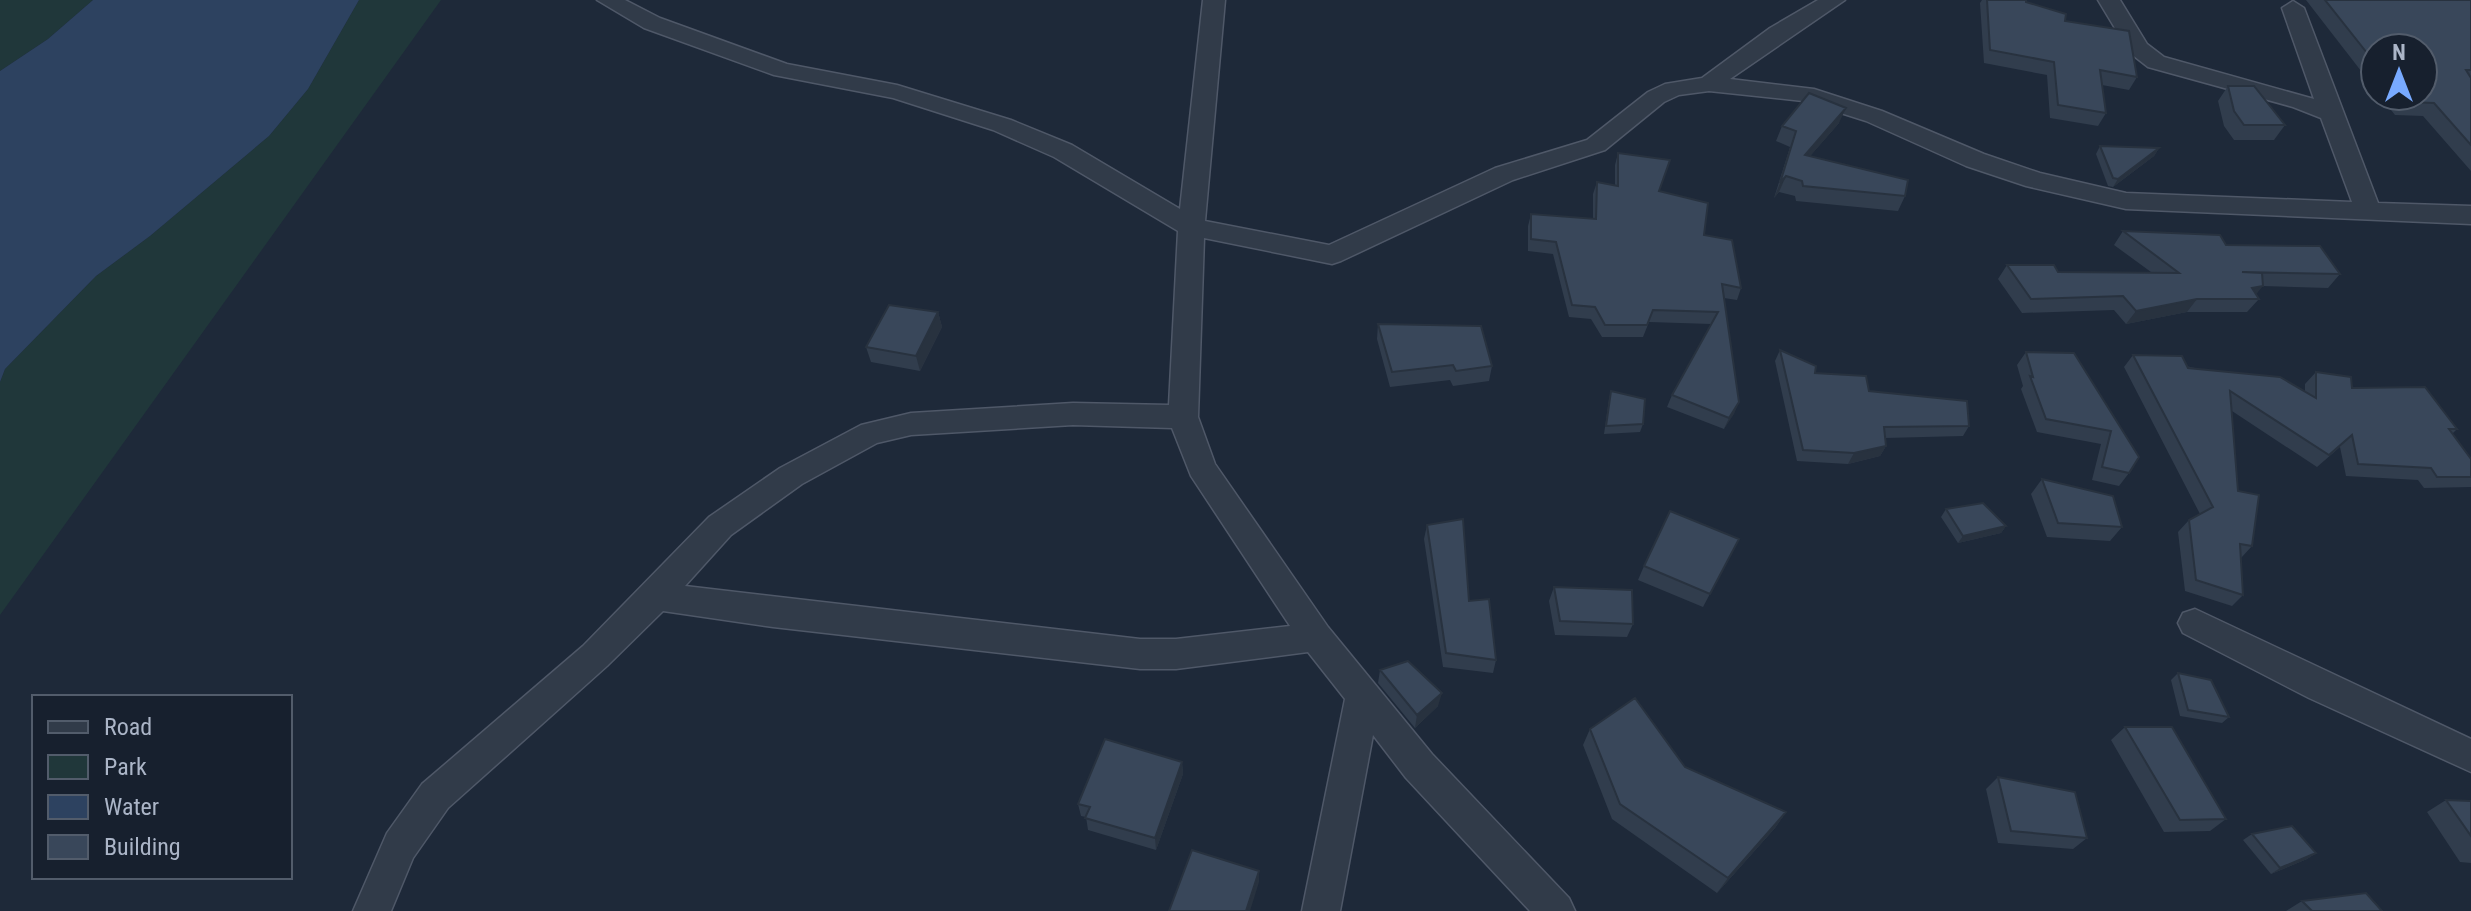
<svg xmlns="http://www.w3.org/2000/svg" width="2471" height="911" font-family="'Roboto Condensed',sans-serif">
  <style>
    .green { fill: #20373a }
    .water { fill: #2d4260 }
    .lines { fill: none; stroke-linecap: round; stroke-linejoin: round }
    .minor-casing { stroke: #4f5868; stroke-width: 3 }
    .minor { fill: #313b49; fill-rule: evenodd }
    .wall { fill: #313d4d }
    .shaded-wall { fill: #28323f }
    .building { fill: #39475a; stroke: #28323f; stroke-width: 2 }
  </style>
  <rect width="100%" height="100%" fill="#1e2939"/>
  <path class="green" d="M0 0H93L48 39 0 71Z
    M359 0H441L0 615V382L5 369 96 276 150 236 269 136 308 89Z"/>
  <path class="water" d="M93 0H359L308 89 269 136 150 236 96 276 5 369 0 382V71L48 39Z"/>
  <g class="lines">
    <defs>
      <path id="minor" d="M597 0H625L660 18 787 64 897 85 1011 120 1072 145 1180 209 1203 0H1225L1205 221 1329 245 1495 168 1587 140 1648 92 1665 84 1702 78 1770 28 1818 0H1845L1730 79 1814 89 1882 111 1984 154 2040 173 2126 193 2352 202 2321 118 2293 107 2148 67 2130 53 2098 0H2120L2147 44 2164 57 2314 99 2282 8 2293 1 2304 8 2378 203 2471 206V224L2126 209 2026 186 1966 166 1866 121 1803 101 1709 91 1679 95 1664 102 1605 150 1513 180 1341 261 1332 264 1204 238 1198 417 1215 464 1328 627 1432 754 1569 898 1575 911H1530L1406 778 1373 735 1340 911H1302L1345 699 1308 652 1176 669H1140L773 627 663 611 607 666 448 808 413 858 391 911H353L387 833 422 784 583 646 709 517 780 468 861 425 911 413 1073 403 1169 405 1178 231 1054 157 993 130 893 98 774 75 644 28ZM1073 425 1172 428 1191 476 1290 626 1176 639H1140L685 586 731 535 802 484 877 443 911 435Z
        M2195 609 2471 739V772L2309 698 2183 633 2178 623 2183 613Z"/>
    </defs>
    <use href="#minor" class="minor-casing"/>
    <use href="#minor" class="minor"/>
  </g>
  <path class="wall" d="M1982 0H2026V2L2065 21 2137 77 2129 90 2102 85 2106 113 2098 126 2050 118 2047 75 1984 63 1980 3Z
    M2306 0H2471V171L2423 116 2395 115 2380 96H2423L2375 48V89Z
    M2228 86 2285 125 2274 140H2234L2224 126 2218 101Z
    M1839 123 1810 156 1905 196 1898 211 1796 201 1795 196 1779 192 1774 198 1790 147 1776 141 1782 126Z
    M2100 146 2159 148 2154 156 2113 187 2108 186 2096 154Z
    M1618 153 1704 235 1741 288 1737 300 1724 298 1739 402 1724 429 1667 407 1672 395 1711 324 1649 322 1643 337H1602L1591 319 1569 317 1553 254 1528 251V226L1531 214 1593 219V194L1597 182 1615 185V165Z
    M2123 231 2226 245 2340 274 2328 288 2262 286 2256 294 2259 299 2247 312H2187L2126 324 2114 310 2022 313 1998 279 2007 265 2058 272H2151L2114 245Z
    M938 312 942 327 920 371 871 362 866 347Z
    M1378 324 1492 366 1489 381 1453 386 1450 380 1390 387 1377 339Z
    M1780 350 1815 373 1969 426 1963 436 1885 438 1886 446 1880 456 1848 464 1797 461 1775 361Z
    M2026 352 2074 353 2129 473 2119 486 2092 480 2101 444 2037 432 2021 389 2023 386 2017 365Z
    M2133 355 2305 391V384L2316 372 2457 429 2452 434 2471 459V487L2424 488 2418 480 2346 476 2340 447 2317 467 2232 411 2238 491 2252 546 2241 558 2243 595 2232 606 2185 591 2178 532 2189 520 2200 514 2124 367Z
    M1611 391 1643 424 1640 432 1604 434 1609 399Z
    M2042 479 2122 527 2110 541 2047 537 2031 494Z
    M1946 509 2006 526 2001 533 1958 543 1941 517Z
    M1427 525 1469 601 1496 660 1493 673 1443 667 1424 539Z
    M1739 539 1703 607 1638 580 1644 566Z
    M1554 587 1633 624 1627 637 1555 635 1549 601Z
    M1380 670 1438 706 1415 728 1378 683Z
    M2178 673 2229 717 2222 723 2180 716 2171 680Z
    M2125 727 2226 819 2210 831 2164 832 2111 740Z
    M1590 729 1685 767 1786 812 1775 828 1717 893 1612 819 1583 745Z
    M1182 762 1183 774 1156 850 1088 830 1086 817 1081 816 1078 804Z
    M1998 777 2087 838 2073 849 1998 843 1986 789Z
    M2446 800 2471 801V863L2460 862 2427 812Z
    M2252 834 2316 853 2307 859 2271 874 2243 840Z
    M2302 901 2382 911H2286Z"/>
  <path class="shaded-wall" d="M1846 108 1839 123 1798 170 1805 155Z
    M2159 148 2154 156 2113 187 2118 179Z
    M1786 176 1779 192 1774 198 1780 183Z
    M2263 286 2252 299V288Z
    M2197 299 2187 312 2126 324 2136 311Z
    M938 312 942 327 920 371 916 356Z
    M1739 402 1734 414 1724 429 1729 418Z
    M1886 446 1880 456 1848 464 1854 453Z
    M2006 526 2001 533 1958 543 1963 536Z
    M1442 693 1438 706 1415 728 1417 715Z
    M1182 762 1183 774 1156 850 1155 838Z
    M1786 812 1775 828 1717 893 1728 878Z
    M2316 853 2307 859 2271 874 2280 868Z
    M1259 871V882L1250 911H1246Z"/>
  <path class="building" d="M1987 0H2026V2L2066 14 2065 21 2129 31 2137 77 2100 70 2106 113 2058 105 2054 62 1990 50Z
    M2325 0H2471V70H2466L2471 78V145L2434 103 2406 102 2401 96H2423V48H2375V63Z
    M2228 86H2254L2285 125H2244L2234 111Z
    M1809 93 1846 108 1805 155 1908 180 1905 196 1803 186 1802 181 1786 176 1780 183 1796 131 1782 126Z
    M2100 146 2159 148 2118 179 2113 178Z
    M1618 153 1670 160 1659 191 1708 203 1704 235 1732 240 1741 288 1722 284 1739 402 1729 418 1672 395 1718 312 1653 310 1647 325H1605L1595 307 1572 305 1556 242 1531 239V214L1596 219 1597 182 1618 186Z
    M2123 231 2220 235 2226 245 2320 246 2340 274 2242 272 2262 273 2263 286 2252 288 2259 299H2197L2136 311 2123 296 2031 299 2007 265H2054L2058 272 2179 273Z
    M889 305 938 312 916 356 866 347Z
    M1378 324 1481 326 1492 366 1456 371 1453 365 1392 372Z
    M1780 350 1816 366 1815 373 1866 376 1869 391 1967 401 1969 426 1884 427 1886 446 1854 453 1803 450Z
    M2026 352 2074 353 2139 457 2129 473 2102 467 2111 431 2046 419 2030 376 2033 377Z
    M2133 355 2182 356 2188 368 2280 377 2316 398V372L2351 377 2352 388 2425 387 2457 429H2449L2471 459V477H2437L2431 468 2358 464 2352 435 2329 455 2230 391 2238 491 2259 495 2252 546 2240 544 2243 595 2196 580 2189 520 2213 507Z
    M1611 391 1645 399 1643 424 1606 426Z
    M2042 479 2113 496 2122 527 2058 523Z
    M1983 503 2006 526 1963 536 1946 509Z
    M1670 511 1739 539 1710 594 1644 566Z
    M1463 519 1469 601 1489 599 1496 660 1446 653 1427 525Z
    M1554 587 1632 590 1633 624 1560 621Z
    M1408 661 1442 693 1417 715 1380 670Z
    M2178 673 2211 680 2229 717 2188 710Z
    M1635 698 1685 767 1786 812 1728 878 1620 804 1590 729Z
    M2125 727H2172L2226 819 2180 820Z
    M1105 739 1182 762 1155 838 1085 818 1090 807 1078 804Z
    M1998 777 2075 792 2087 838 2011 831Z
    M2446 800 2471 801V836Z
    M2292 826 2316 853 2280 868 2252 834Z
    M1192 850 1259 871 1246 911H1169Z
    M2366 893 2382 911H2312L2302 901Z"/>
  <rect x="32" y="695" width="260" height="184" fill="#17202e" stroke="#525c6b" stroke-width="2"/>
  <rect x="48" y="721" width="40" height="12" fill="#313b49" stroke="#525c6b" stroke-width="2"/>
  <text x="104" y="735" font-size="24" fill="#abb5c7">Road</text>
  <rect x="48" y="755" width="40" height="24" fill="#20373a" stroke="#525c6b" stroke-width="2"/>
  <text x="104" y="775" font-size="24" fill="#abb5c7">Park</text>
  <rect x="48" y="795" width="40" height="24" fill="#2d4260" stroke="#525c6b" stroke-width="2"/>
  <text x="104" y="815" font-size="24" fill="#abb5c7">Water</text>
  <rect x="48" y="835" width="40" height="24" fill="#39475a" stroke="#525c6b" stroke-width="2"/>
  <text x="104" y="855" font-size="24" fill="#abb5c7">Building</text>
  <g transform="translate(2399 72)"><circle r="38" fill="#17202e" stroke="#525c6b" stroke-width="2"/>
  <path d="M0-6L14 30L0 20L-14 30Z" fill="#78aaff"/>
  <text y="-12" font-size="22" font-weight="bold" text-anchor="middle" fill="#abb5c7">N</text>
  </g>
</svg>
